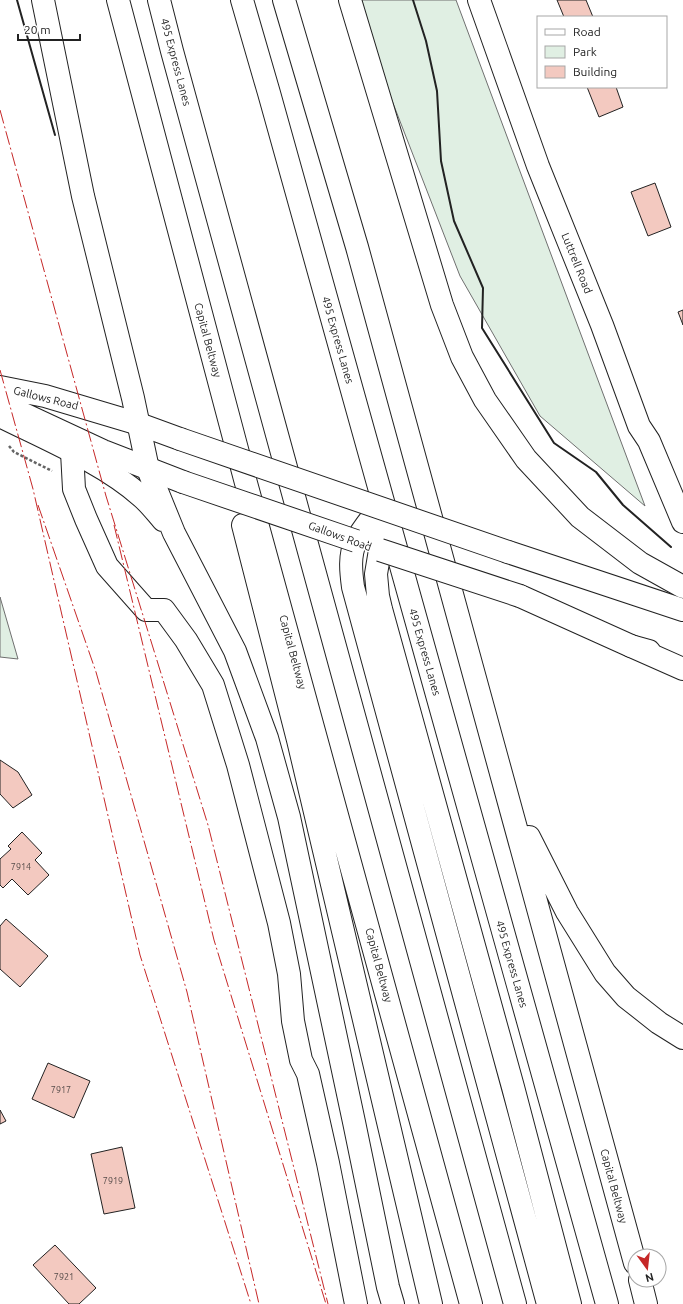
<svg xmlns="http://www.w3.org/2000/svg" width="683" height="1304" font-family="Ubuntu,sans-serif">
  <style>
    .green { fill: #e0efe3; stroke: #6f6f6f }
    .building { fill: #f3c9c0; stroke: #222 }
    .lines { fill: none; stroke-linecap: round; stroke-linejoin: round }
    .minor-casing { stroke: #222; stroke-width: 24 }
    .major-casing { stroke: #222; stroke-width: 24 }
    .highway-casing { stroke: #222; stroke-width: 24 }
    .path { stroke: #646464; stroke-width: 2.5; stroke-dasharray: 3 2; stroke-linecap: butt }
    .minor { stroke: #fff; stroke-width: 22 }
    .major { stroke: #fff; stroke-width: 22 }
    .highway { stroke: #fff; stroke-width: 22 }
    .major-bridge-casing { stroke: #222; stroke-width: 24; stroke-linecap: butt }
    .major-bridge { stroke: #fff; stroke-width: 22 }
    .wall { stroke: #222; stroke-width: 2 }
    .power { stroke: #c62828; stroke-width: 1; stroke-dasharray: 14 3 2 3; stroke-linecap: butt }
    .labels { text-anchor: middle; stroke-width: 3; stroke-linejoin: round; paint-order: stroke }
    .number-label { font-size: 9px; fill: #564c4a }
    .street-label { font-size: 11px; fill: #222; stroke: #fff }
  </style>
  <rect width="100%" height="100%" fill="#fff"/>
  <path class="green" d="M353 0H456L645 506 540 416 460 276Z
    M0 597 18 659 0 657Z"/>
  <path class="building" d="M557 0H586L593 17H564Z
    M587 87H616L623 107 599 117Z
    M655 183 671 227 648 236 631 192Z
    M683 310V325L678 312Z
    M0 760 18 772 32 795 13 808 0 794Z
    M22 832 42 853 35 860 49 875 28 895 12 879 3 888 0 885V859L11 849 8 846Z
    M6 919 48 956 20 987 0 969V926Z
    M48 1063 90 1081 74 1118 32 1099Z
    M0 1110 6 1121 0 1124Z
    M122 1147 135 1208 104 1214 91 1154Z
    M55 1245 96 1288 79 1304H69L33 1265Z"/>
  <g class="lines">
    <defs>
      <path id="minor" d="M479 0 538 166 602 325 639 426 649 441 683 522
        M72 452 74 489 86 519 107 566 146 610H164L186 640 213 685 238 765 279 923 289 974 293 1021 301 1060 308 1074 328 1163 356 1304"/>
      <path id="major" d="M0 387 45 396 139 424 180 439
        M0 403 103 451 183 482
        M508 552 683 610
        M520 596 631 646 649 651"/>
      <path id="highway" d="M43 0 83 196 133 398 148 469 174 533 235 651 267 738 289 817 354 1122 388 1287 393 1304
        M118 0 246 483 471 1304
        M159 0 172 51 515 1304
        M242 0 269 93 607 1304
        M284 0 357 247 635 1263
        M350 0 442 305 462 357 485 400 526 459 580 517 640 563 683 587
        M0 416C46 439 104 463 142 497 150 504 156 512 163 520
        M379 508C372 518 362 529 356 541 349 555 351 572 353 587L548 1304
        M243 525 298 740 431 1304
        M380 531V550L376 574 378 596 381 609 513 1087 570 1304
        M631 646 683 669
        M529 837 567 912 605 973 626 997 659 1023 683 1038
        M640 1280 646 1304"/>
    </defs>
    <use href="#minor" class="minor-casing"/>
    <use href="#major" class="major-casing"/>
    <use href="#highway" class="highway-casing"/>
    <path class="path" d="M9 446 14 452 52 471"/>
    <use href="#minor" class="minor"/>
    <use href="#major" class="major"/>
    <use href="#highway" class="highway"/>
    <defs>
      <path id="major-bridge" d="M180 439 508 552
        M183 482 356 541
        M380 550 520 596"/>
    </defs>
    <use href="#major-bridge" class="major-bridge-casing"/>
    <use href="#major-bridge" class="major-bridge"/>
    <path class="wall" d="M17 0 55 135
      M413 0 426 41 437 91 441 161 454 221 483 288 482 328 554 443 596 472 623 505 671 547"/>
    <path class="power" d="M0 110 106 496 208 825 328 1304
      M0 370 33 489 140 955 251 1304
      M38 505 96 672 187 992 259 1304
      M114 525 214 940 326 1304"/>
  </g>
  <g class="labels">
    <g class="number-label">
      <text x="21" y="870">7914</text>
      <text x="61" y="1093">7917</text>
      <text x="113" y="1184">7919</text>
      <text x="64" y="1280">7921</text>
    </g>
    <g class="street-label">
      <text transform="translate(176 62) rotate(75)" y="4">495 Express Lanes</text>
      <text transform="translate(577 263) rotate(68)" y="4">Luttrell Road</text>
      <text transform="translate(208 340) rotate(75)" y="4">Capital Beltway</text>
      <text transform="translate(338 340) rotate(74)" y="4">495 Express Lanes</text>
      <text transform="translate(46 398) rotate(14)" y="4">Gallows Road</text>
      <text transform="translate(340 536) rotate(20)" y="4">Gallows Road</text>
      <text transform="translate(293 652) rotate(75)" y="4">Capital Beltway</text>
      <text transform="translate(425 652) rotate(74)" y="4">495 Express Lanes</text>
      <text transform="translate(512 964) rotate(74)" y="4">495 Express Lanes</text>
      <text transform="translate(379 965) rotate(75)" y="4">Capital Beltway</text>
      <text transform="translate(614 1186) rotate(75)" y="4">Capital Beltway</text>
    </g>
  </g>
  <rect x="537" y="16" width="130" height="72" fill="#ffffff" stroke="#a7a7a7"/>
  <rect x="545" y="29" width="20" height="6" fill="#ffffff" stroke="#a7a7a7"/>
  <text x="573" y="36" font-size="12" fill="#222222">Road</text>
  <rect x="545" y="46" width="20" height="12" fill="#e0efe3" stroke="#a7a7a7"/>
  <text x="573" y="56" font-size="12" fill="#222222">Park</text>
  <rect x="545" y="66" width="20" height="12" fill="#f3c9c0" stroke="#a7a7a7"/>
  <text x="573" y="76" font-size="12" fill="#222222">Building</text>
  <g transform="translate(647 1268) rotate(165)"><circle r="19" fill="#ffffff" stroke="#a7a7a7"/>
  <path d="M0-3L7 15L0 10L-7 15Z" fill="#c62828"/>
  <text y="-6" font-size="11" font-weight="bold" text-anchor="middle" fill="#222222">N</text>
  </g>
  <path d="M18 34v6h62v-6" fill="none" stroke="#222222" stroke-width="2"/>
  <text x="24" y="34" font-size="12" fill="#222222" stroke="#ffffff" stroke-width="3" paint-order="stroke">20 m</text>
</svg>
